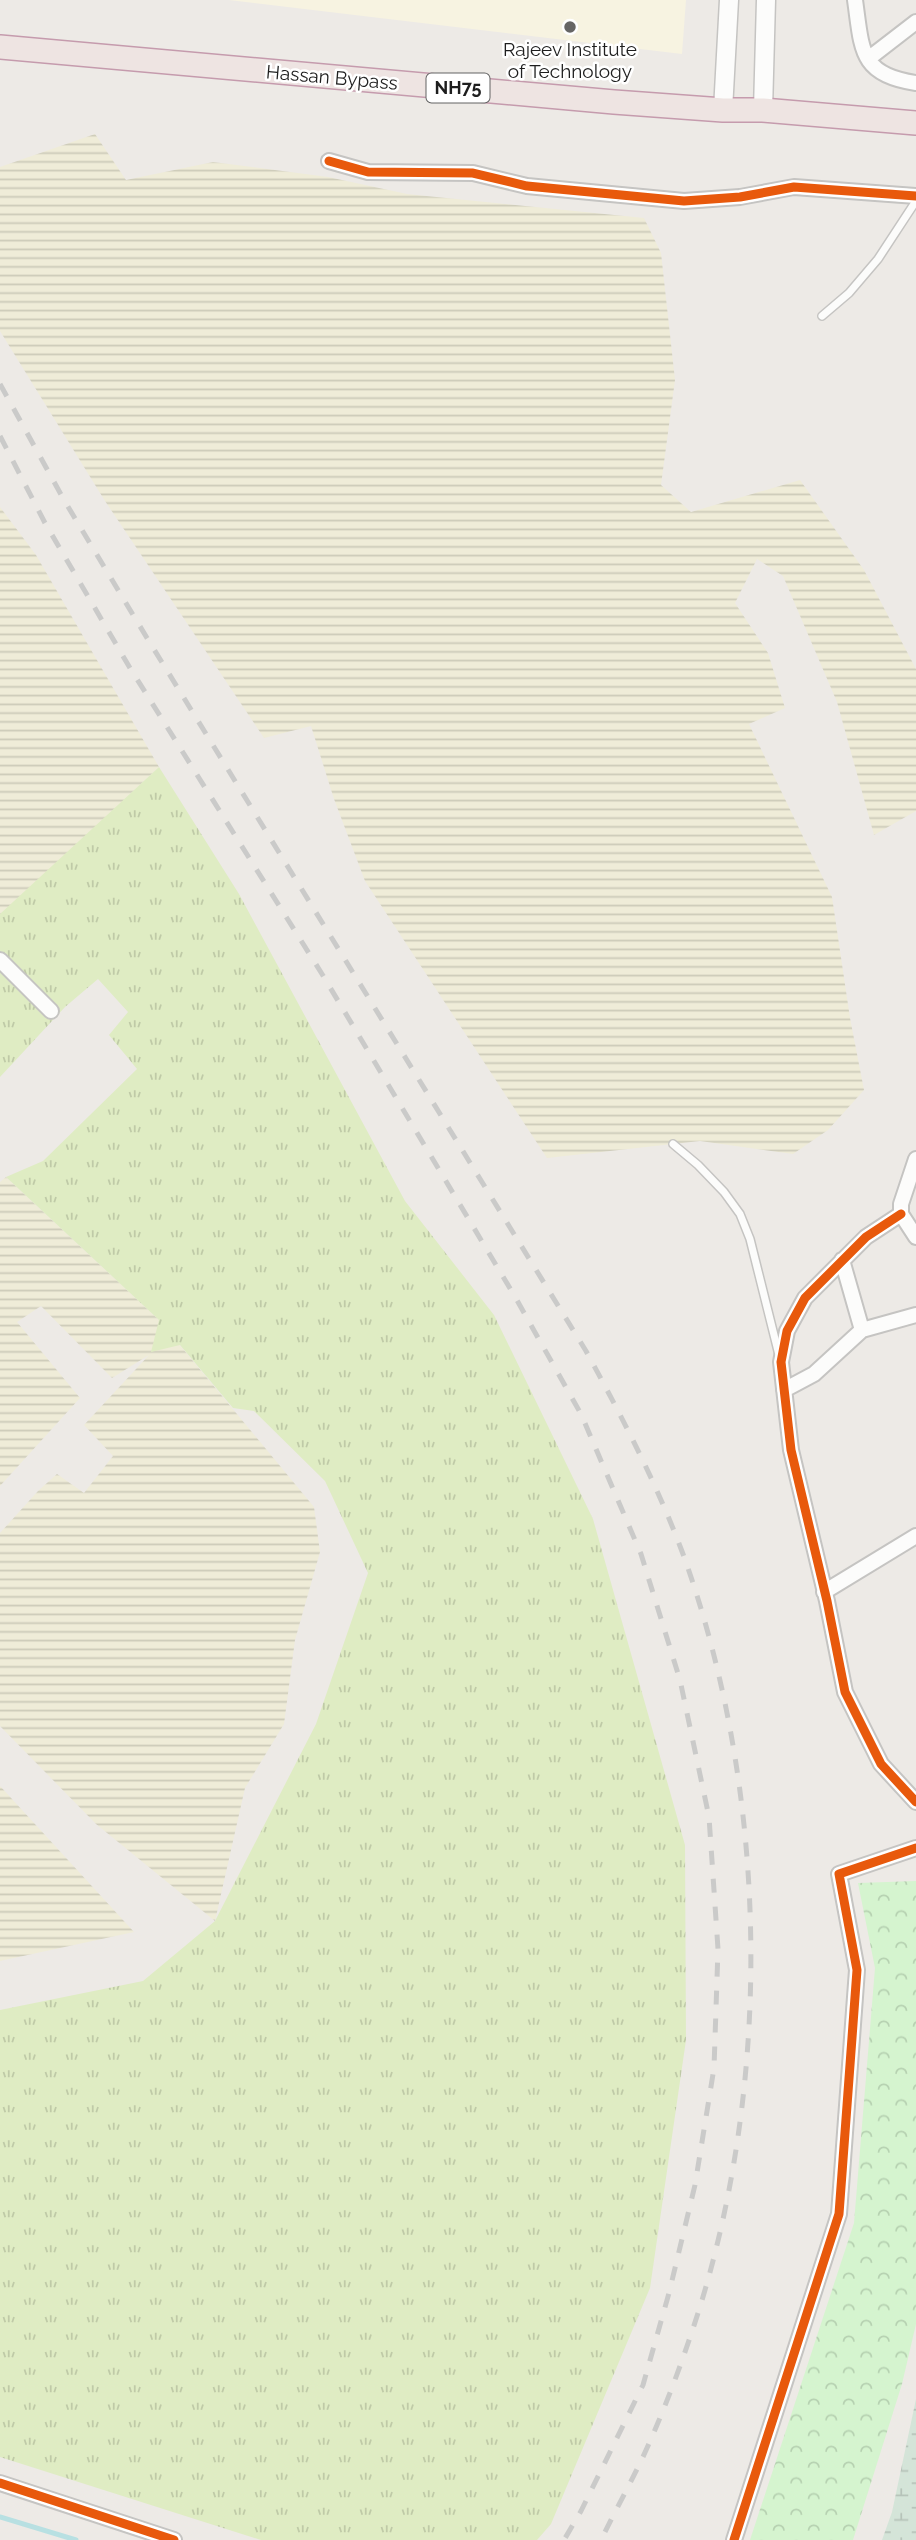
<svg xmlns="http://www.w3.org/2000/svg" width="916" height="2540" font-family="Raleway,sans-serif">
  <style>
    .education { fill: #f7f3e1 }
    .farmland { fill: url(#farmland-rules) }
    .grass { fill: url(#grass-tufts) }
    .wetland { fill: url(#wetland-marsh) }
    .park { fill: url(#park-crowns) }
    .lines { fill: none; stroke-linecap: round; stroke-linejoin: round }
    .stream { stroke: #b8e0e2; stroke-width: 5 }
    .service-casing { stroke: #c5c4c2; stroke-width: 10 }
    .minor-casing { stroke: #c5c4c2; stroke-width: 18 }
    .tertiary-casing { stroke: #c5c4c2; stroke-width: 21 }
    .trunk-casing { stroke: #c59bad; stroke-width: 26 }
    .service { stroke: #fcfcfb; stroke-width: 7 }
    .minor { stroke: #fcfcfb; stroke-width: 14 }
    .tertiary { stroke: #fcfcfb; stroke-width: 18 }
    .trunk { stroke: #eee4e2; stroke-width: 23 }
    .rail { stroke: #cacac9; stroke-width: 5; stroke-dasharray: 14 14; stroke-linecap: butt }
    .cycleway-casing { stroke: #fff; stroke-width: 13 }
    .cycleway { stroke: #e8590c; stroke-width: 9 }
    .poi-dot { fill: #666564; stroke: #fff; stroke-width: 2.5 }
    .labels { text-anchor: middle; stroke-width: 5; stroke-linejoin: round; paint-order: stroke }
    .shield { fill: #fff; stroke: #626262; stroke-width: 2 }
    .shield-label { font-size: 18px; font-weight: bold; fill: #1e1e1e }
    .poi-label { font-size: 19px; fill: #1e1e1e; stroke: #fff }
    .street-label { font-size: 19px; fill: #1e1e1e; stroke: #fff }
  </style>
  <defs>
    <pattern id="farmland-rules" width="6" height="5" patternUnits="userSpaceOnUse" patternTransform="scale(1.75)"><rect width="6" height="5" fill="#efecd8"/><path d="M0 2.5h6" fill="none" stroke="#cccab9"/></pattern>
    <pattern id="grass-tufts" width="24" height="20" patternUnits="userSpaceOnUse" patternTransform="scale(1.75)"><rect width="24" height="20" fill="#dfecc3"/><path d="M3 7l-1-3M5 7V3M7 7l1-3M15 17l-1-3M17 17v-4M19 17l1-3" fill="none" stroke="#bfcaa7"/></pattern>
    <pattern id="wetland-marsh" width="20" height="14" patternUnits="userSpaceOnUse" patternTransform="scale(1.75)"><rect width="20" height="14" fill="#d4e4d8"/><path d="M1 5h8M5 5V1M11 12h8M15 12V8" fill="none" stroke="#b6c3b9"/></pattern>
    <pattern id="park-crowns" width="20" height="18" patternUnits="userSpaceOnUse" patternTransform="scale(1.75)"><rect width="20" height="18" fill="#d5f4cf"/><path d="M2 6a3 3 0 1 1 6 0M12 15a3 3 0 1 1 6 0" fill="none" stroke="#b6d1b1"/></pattern>
  </defs>
  <rect width="100%" height="100%" fill="#edeae6"/>
  <path class="education" d="M229 0H686L682 54Z"/>
  <path class="farmland" d="M95 134 126 180 213 162 328 177 407 194 644 218 661 253 675 380 661 485 691 512 800 480 864 570 916 669V811L874 835 837 702 783 576 757 559 735 603 768 653 785 708 749 724 832 897 850 1018 864 1090 828 1130 793 1154 700 1141 547 1158 365 881 334 799 311 726 264 738 105 501 0 331V167Z
    M0 507 36 555 159 767 0 917Z
    M6 1177 159 1320 314 1507 320 1552 295 1640 284 1724 245 1788 215 1921 96 1824 0 1726V1533L38 1491 57 1474 84 1493 113 1456 84 1425 149 1355 112 1378 41 1306 17 1322 80 1398 0 1486V1182Z
    M0 1786 1 1787 134 1932 0 1961Z"/>
  <path class="grass" d="M159 767 239 894 405 1201 494 1315 593 1519 685 1845 686 2040 650 2288 551 2524 537 2540H261L0 2457V2010L143 1981 215 1921 316 1724 368 1573 325 1481 254 1411 233 1408 180 1345 151 1352 159 1320 6 1177 43 1161 137 1069 109 1035 128 1012 98 979 65 1007 0 1077V914Z"/>
  <path class="wetland" d="M916 2399V2540H882L892 2512Z"/>
  <path class="park" d="M916 1881V2324L902 2384 853 2540H750L854 2223 875 1968 858 1883Z"/>
  <g class="lines">
    <path class="stream" d="M0 2517 76 2540"/>
    <defs>
      <path id="service" d="M822 316 849 293 878 259 916 201
        M673 1144 698 1165 724 1192 740 1214 750 1239 779 1355"/>
      <path id="minor" d="M855 0C862 49 859 75 916 83
        M868 59 916 22
        M329 161 368 172 473 173 527 186 684 201 740 197 794 187 916 196
        M0 960 51 1011
        M916 1159 901 1204V1214L916 1237
        M901 1214 866 1237 805 1298 787 1331 781 1362 791 1450 827 1601 845 1692 881 1764 916 1802
        M842 1260 862 1330
        M784 1390 814 1374 862 1330 916 1315
        M824 1592 916 1536
        M0 2483 174 2540
        M734 2540 839 2214 857 1970 839 1874 916 1848"/>
      <path id="tertiary" d="M723 110 729 0
        M763 110 766 0"/>
      <path id="trunk" d="M0 47 614 102 723 110H763L916 123"/>
    </defs>
    <use href="#service" class="service-casing"/>
    <use href="#minor" class="minor-casing"/>
    <use href="#tertiary" class="tertiary-casing"/>
    <use href="#trunk" class="trunk-casing"/>
    <use href="#service" class="service"/>
    <use href="#minor" class="minor"/>
    <use href="#tertiary" class="tertiary"/>
    <use href="#trunk" class="trunk"/>
    <path class="rail" d="M0 384 64 500 147 638 586 1351C622 1417 657 1484 683 1554 768 1790 773 2072 699 2310 685 2354 669 2398 651 2439 636 2474 617 2507 601 2540
      M0 436 45 523 130 668 322 974 514 1295 581 1414 641 1554 680 1680 709 1817 718 1949 714 2068 695 2185 669 2293 643 2385 581 2511 564 2540"/>
    <defs>
      <path id="cycleway" d="M329 161 368 172 473 173 527 186 684 201 740 197 794 187 916 196
        M901 1214 866 1237 805 1298 787 1331 781 1362 791 1450 827 1601 845 1692 881 1764 916 1802
        M0 2483 174 2540
        M734 2540 839 2214 857 1970 839 1874 916 1848"/>
    </defs>
    <use href="#cycleway" class="cycleway-casing"/>
    <use href="#cycleway" class="cycleway"/>
  </g>
  <circle class="poi-dot" cx="570" cy="27" r="7"/>
  <g class="labels">
    <rect class="shield" x="426.5" y="73.5" width="63" height="29" rx="5"/>
    <g class="shield-label">
      <text x="458" y="94">NH75</text>
    </g>
    <g class="poi-label">
      <text x="570" y="56">Rajeev Institute<tspan x="570" dy="22">of Technology</tspan></text>
    </g>
    <g class="street-label">
      <text transform="translate(332 77) rotate(5)" y="7">Hassan Bypass</text>
    </g>
  </g>
</svg>
